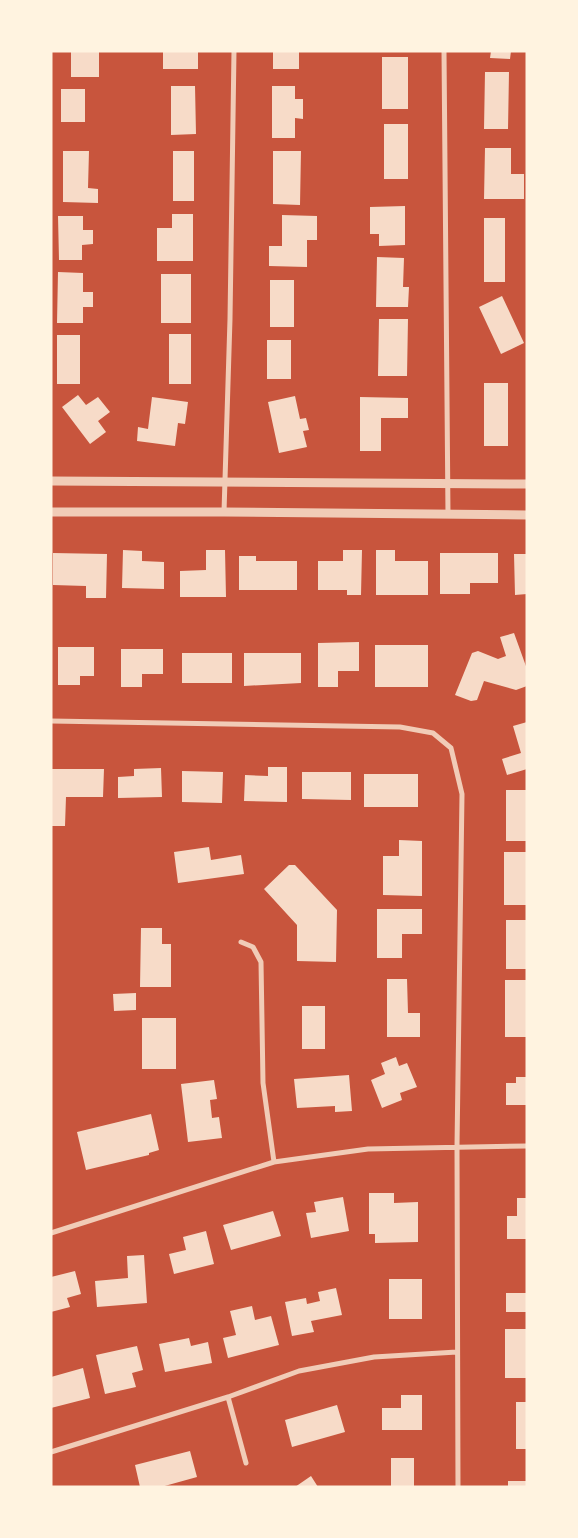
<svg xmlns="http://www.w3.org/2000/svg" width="578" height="1538" font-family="Overpass,sans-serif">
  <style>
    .building { fill: #f7dbc8 }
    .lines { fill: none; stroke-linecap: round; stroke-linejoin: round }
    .minor { stroke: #f1ccb7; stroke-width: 5 }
    .tertiary { stroke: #f1ccb7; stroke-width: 9 }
  </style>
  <rect width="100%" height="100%" fill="#c8553d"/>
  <path class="building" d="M71 51 99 52V77H71Z
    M198 51V69H163V52Z
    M273 51H299V69H273Z
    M491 51H511L510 59 490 58Z
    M382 57H408V109H382Z
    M485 72H509L508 129H484Z
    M171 86H195L196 134 171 135Z
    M272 86H295V99H303V119L295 118V138H272Z
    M61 89H85V122H61Z
    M384 124H408V179H384Z
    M485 148H511V174H524V199H484Z
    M63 151H89L88 188 98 189V203L63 202Z
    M173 151H194V201H173Z
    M273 151H301L300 205 273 204Z
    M405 206V245L379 246V234H370V207Z
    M172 214H193V261H157V228H172Z
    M282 215 317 216V240H307V267L269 266V246H282Z
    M58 216H83V230H93V244L82 245V260H59Z
    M484 218H505V282H484Z
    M377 257 404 258 403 287H409L408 307H376Z
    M58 272 83 273V292H93V307H83V323H57Z
    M161 274H191V323H161Z
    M270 280H294V327H270Z
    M502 296 524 343 501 354 479 307Z
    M379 319H408L407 376H378Z
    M169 334H191V384H169Z
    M57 335H80V384H57Z
    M267 340H291V379H267Z
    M484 383H508V446H484Z
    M78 395 86 405 98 397 110 412 98 421 106 432 90 444 62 407Z
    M295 396 300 419 306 418 309 430 303 431 307 447 279 453 268 402Z
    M152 397 188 402 185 424 178 423 175 446 137 441 138 427 148 429Z
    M360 397 408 398V418H381V451H360Z
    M123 550 142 551V561L164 562V589L122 588Z
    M206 550H225L226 597H180V571L206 570Z
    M343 550H362L361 595H347V590H318V561H343Z
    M376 550H395V561H428V595H376Z
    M53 553 107 554 106 598H86V586L53 585Z
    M440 553H498V583H470V594H440Z
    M514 554H527V594L515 595Z
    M239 556H256V561H297V590H239Z
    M514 633 527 669V686L516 690 484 681 477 700 471 701 455 695 472 653 478 651 498 659 506 656 500 637Z
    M359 642V671H338V687H318V643Z
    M375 645H428V687H375Z
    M58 647H94V676H80V685H58Z
    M121 649H163V674H142V687H121Z
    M182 653H232V683H182Z
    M244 653H301V683L244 686Z
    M527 722V769L507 775 502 759 521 753 513 726Z
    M268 767H287V802L244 801 245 775 268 776Z
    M161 768 162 797 118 798V777L134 776V769Z
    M51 769H104L103 797H66L65 826H51Z
    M182 771 223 772 222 803 182 802Z
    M302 772H351V800L302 799Z
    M364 774H418V807H364Z
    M506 790H527V841H506Z
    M399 840 422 841V896L383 895V856H399Z
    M209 847 211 860 241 855 244 874 178 883 174 852Z
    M504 852H527V905H504Z
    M289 865H295L337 910 336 962 297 961V925L264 889Z
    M377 909H422V934H402V958H377Z
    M506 920H527V969H506Z
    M141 928H162V944H171V987H140Z
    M387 979H407L408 1013H420V1037H387Z
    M505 980H527V1037H505Z
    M136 993V1010L114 1011 113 994Z
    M302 1006H325V1049H302Z
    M142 1018H176V1069H142Z
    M396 1057 399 1066 407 1063 417 1087 400 1093 402 1100 382 1108 371 1080 385 1074 381 1063Z
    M349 1075 352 1111 335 1112V1106L297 1108 294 1079Z
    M516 1077H527V1105H506V1083H516Z
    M214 1080 217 1099 210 1100 212 1118 219 1117 222 1138 188 1142 181 1084Z
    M151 1114 159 1150 149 1153V1155L86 1170 77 1132Z
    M369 1193H394V1203L418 1202V1242L375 1243V1234H369Z
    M343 1197 349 1231 311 1238 306 1213 316 1212 314 1202Z
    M517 1198H527V1239H507V1216H517Z
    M273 1211 281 1236 231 1250 223 1225Z
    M206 1231 214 1264 174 1274 169 1254 186 1250 183 1237Z
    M144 1255 147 1303 97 1307 95 1281 128 1278 127 1256Z
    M75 1271 81 1294 67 1298 70 1307 51 1312V1277Z
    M389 1279H422V1319H389Z
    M336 1288 342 1315 311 1321 314 1332 292 1336 285 1302 306 1298 307 1304 320 1301 318 1292Z
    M506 1293H527V1312H506Z
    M252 1306 255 1320 271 1316 279 1345 228 1358 223 1338 236 1335 230 1311Z
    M505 1329H527V1378H505Z
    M189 1338 191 1346 208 1342 212 1363 165 1372 159 1344Z
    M137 1346 143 1370 132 1373 136 1387 105 1394 96 1355Z
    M83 1368 90 1398 51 1408V1377Z
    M401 1395H422V1430H382V1408H401Z
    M516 1402H527V1449H516Z
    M337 1405 345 1432 292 1447 285 1420Z
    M190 1451 197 1477 161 1487H140L135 1465Z
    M391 1458H414V1487H391Z
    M311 1476 318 1487H295Z
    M508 1481H527V1487H508Z"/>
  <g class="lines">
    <path class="minor" d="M444 51 448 514
      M224 512 230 319 234 51
      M51 721 400 727 433 733 451 748 462 794 457 1146 458 1487
      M241 942 253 947 261 962 263 1083 274 1162
      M51 1233 274 1162 368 1149 527 1146
      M228 1397 246 1463
      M51 1452 228 1397 299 1371 374 1357 457 1352"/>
    <path class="tertiary" d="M51 481 527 484
      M51 512H224L527 515"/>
  </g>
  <rect width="578" height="1538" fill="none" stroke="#fff3e0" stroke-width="105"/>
</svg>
